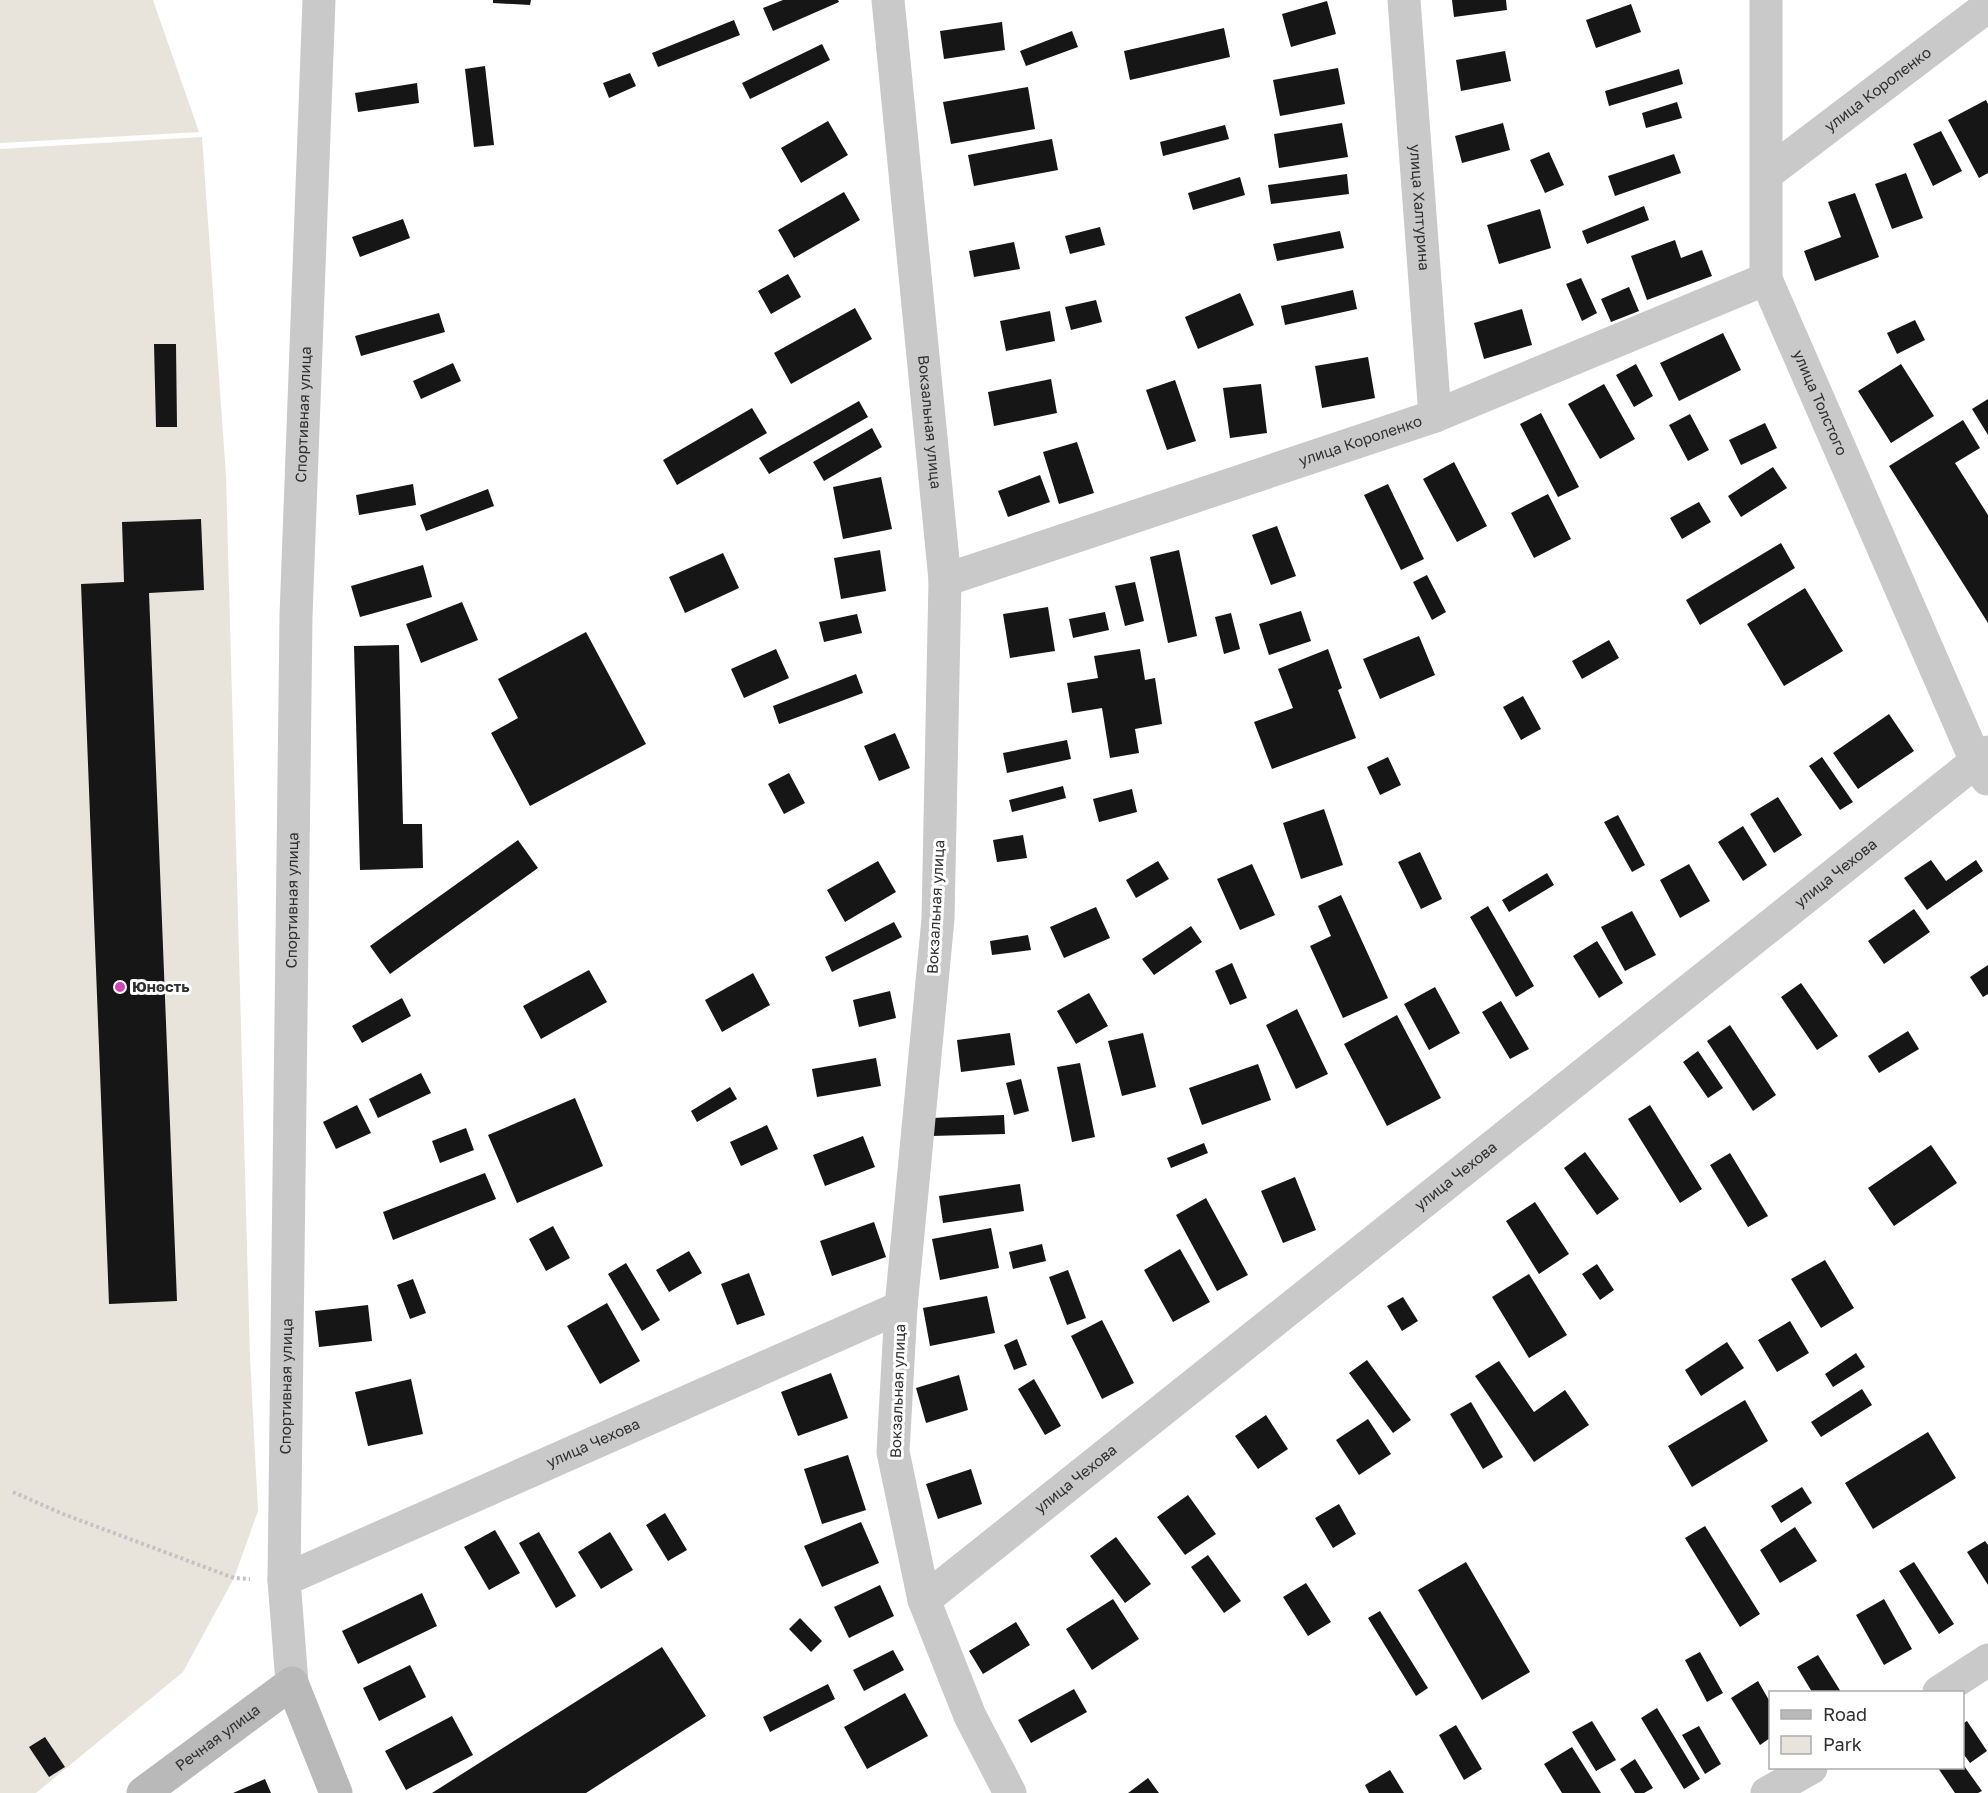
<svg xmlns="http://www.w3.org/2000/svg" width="1988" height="1793" font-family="'Golos Text',sans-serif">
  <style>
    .green { fill: #e8e4dc }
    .building { fill: #161616 }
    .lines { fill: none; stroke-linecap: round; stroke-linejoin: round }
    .path { stroke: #c3c3c3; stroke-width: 4; stroke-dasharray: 3 3; stroke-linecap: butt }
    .street { stroke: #c9c9c9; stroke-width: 33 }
    .secondary { stroke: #b9b9b9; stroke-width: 33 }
    .poi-dot { fill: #d245b7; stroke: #fff; stroke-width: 2 }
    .labels { text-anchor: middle; stroke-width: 6; stroke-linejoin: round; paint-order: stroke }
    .street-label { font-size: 15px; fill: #2f2f2f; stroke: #fff }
    .poi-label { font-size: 15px; font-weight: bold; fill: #2f2f2f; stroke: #fff; text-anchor: start }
  </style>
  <rect width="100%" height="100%" fill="#fff"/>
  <path class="green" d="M0 0H153L199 132 0 143Z
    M202 137 226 476 250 1357 258 1511 234 1578 183 1672 36 1793H0V149Z"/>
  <path class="building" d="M493 0H531L530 5 493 3Z
    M783 0H838L839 2 773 31 763 8Z
    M1452 0H1506L1507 10 1454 17Z
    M1327 1 1336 34 1291 47 1282 14Z
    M1631 4 1641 32 1596 48 1586 20Z
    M734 20 740 35 658 67 652 53Z
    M1002 22 1005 50 944 59 940 31Z
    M1224 28 1230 57 1130 80 1124 51Z
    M1072 31 1078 47 1026 66 1020 51Z
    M822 44 830 60 750 99 742 83Z
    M1505 51 1511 81 1461 91 1456 60Z
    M485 66 494 145 474 147 465 69Z
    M1338 68 1345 104 1280 116 1273 80Z
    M1679 69 1683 84 1609 106 1605 91Z
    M630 73 636 86 609 98 603 83Z
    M417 83 419 103 358 112 355 93Z
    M1028 87 1035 129 951 144 943 102Z
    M1986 100 1988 104V173L1979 178 1948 120Z
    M1677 102 1682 118 1646 128 1642 113Z
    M828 121 848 155 801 183 781 148Z
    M1342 123 1348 157 1279 168 1274 134Z
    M1503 123 1510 150 1462 163 1455 136Z
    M1225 125 1229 139 1163 156 1160 142Z
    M1941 131 1962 171 1933 186 1913 144Z
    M1052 139 1058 170 974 186 968 155Z
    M1549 152 1564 185 1545 193 1530 160Z
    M1674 154 1681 173 1615 196 1608 176Z
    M1906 173 1923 218 1892 229 1875 184Z
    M1347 174 1349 194 1271 204 1268 185Z
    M1240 177 1245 195 1193 210 1188 193Z
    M844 192 860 220 794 258 778 230Z
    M1855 193 1879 257 1815 281 1804 251 1841 237 1828 202Z
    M1644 206 1649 220 1587 244 1582 231Z
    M1540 209 1551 248 1499 264 1487 225Z
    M403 219 410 238 360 257 352 237Z
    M1100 227 1105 245 1070 254 1065 236Z
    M1340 231 1344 248 1277 261 1273 244Z
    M1675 240 1681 258 1702 250 1712 276 1647 300 1631 256Z
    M1014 242 1020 269 974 277 969 251Z
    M788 274 801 297 771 314 758 291Z
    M1581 278 1597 313 1582 321 1566 284Z
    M1629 287 1639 311 1611 322 1601 299Z
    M1353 290 1357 309 1285 325 1281 306Z
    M1240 293 1254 325 1198 349 1185 317Z
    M1096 300 1102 322 1071 330 1065 307Z
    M855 308 872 339 791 384 774 353Z
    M1522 309 1532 345 1484 359 1474 323Z
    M1050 311 1055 341 1006 351 1000 321Z
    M439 313 445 332 361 356 355 336Z
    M1915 320 1925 340 1897 354 1887 333Z
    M1723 333 1741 370 1679 401 1660 363Z
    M154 344H176L177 427H156Z
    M1368 357 1375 398 1322 408 1315 366Z
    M453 363 461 381 421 399 413 381Z
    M1636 364 1653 396 1634 407 1616 375Z
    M1901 364 1934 416 1891 443 1858 391Z
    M1051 379 1057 413 994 426 988 392Z
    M1175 380 1196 441 1167 450 1146 390Z
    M1261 384 1267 433 1230 438 1223 388Z
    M1604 384 1635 439 1600 459 1568 404Z
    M1988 399V435L1972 409Z
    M859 401 868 417 769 474 759 458Z
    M752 408 767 433 677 485 663 460Z
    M1541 413 1579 487 1558 497 1520 424Z
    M1690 414 1709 450 1688 461 1669 425Z
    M1963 420 1980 448 1955 463 1988 515V623L1889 466Z
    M1765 423 1777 448 1741 465 1729 440Z
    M872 428 882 447 824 481 813 462Z
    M1077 442 1094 493 1059 504 1043 452Z
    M1454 462 1487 526 1457 542 1423 479Z
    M1773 467 1787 488 1741 517 1728 496Z
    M1040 475 1050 502 1008 517 998 491Z
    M881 477 892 529 843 539 833 487Z
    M413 484 416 505 359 515 356 495Z
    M1388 484 1424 559 1401 570 1364 495Z
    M488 489 494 506 426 531 420 515Z
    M1548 494 1571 539 1534 558 1511 513Z
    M1699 502 1711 522 1682 539 1670 518Z
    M201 519 204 590 149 593 177 1301 109 1304 81 584 124 582 122 522Z
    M1277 526 1296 576 1271 585 1252 535Z
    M1781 543 1795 568 1700 625 1686 600Z
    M880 550 886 591 841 599 834 558Z
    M1179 550 1197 636 1168 643 1150 557Z
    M723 553 739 588 685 613 669 577Z
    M423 565 432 597 360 617 351 586Z
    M1427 575 1446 612 1432 620 1413 582Z
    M1135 582 1144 621 1125 626 1115 586Z
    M1805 588 1843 651 1784 686 1747 624Z
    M462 602 478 640 421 663 406 624Z
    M1048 607 1055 651 1010 658 1003 614Z
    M1301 611 1311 641 1269 655 1259 624Z
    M1105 612 1109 630 1073 638 1069 619Z
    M1231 613 1240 649 1224 654 1215 617Z
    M857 614 862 633 824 642 819 622Z
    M586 632 646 744 530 806 491 733 518 718 498 679Z
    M1419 636 1435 675 1380 699 1363 659Z
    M1609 640 1619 658 1582 679 1572 661Z
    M399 645 403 824H422L423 868 360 870 354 646Z
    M776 649 789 678 744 698 731 669Z
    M1140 649 1145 680 1155 678 1162 724 1135 729 1139 753 1110 758 1102 708 1072 713 1067 683 1098 678 1094 656Z
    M1328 649 1342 688 1338 690 1356 738 1272 769 1254 722 1293 708 1278 669Z
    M856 674 863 693 779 724 773 706Z
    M1523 696 1541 729 1521 740 1503 707Z
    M1889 714 1914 751 1858 789 1833 753Z
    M895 733 910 768 879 781 864 746Z
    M1067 740 1071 759 1007 773 1003 753Z
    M1388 757 1401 785 1380 795 1367 767Z
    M1822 757 1853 802 1840 810 1809 766Z
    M789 773 805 803 784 814 768 784Z
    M1063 786 1066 798 1012 812 1009 800Z
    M1132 789 1137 812 1099 822 1093 799Z
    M1778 797 1802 835 1774 853 1750 814Z
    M1324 809 1343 865 1301 879 1283 823Z
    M1618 815 1645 865 1632 872 1604 822Z
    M1743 826 1767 865 1743 881 1718 842Z
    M1023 835 1027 858 997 862 993 840Z
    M518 840 538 868 390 974 370 946Z
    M1420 852 1442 899 1421 909 1398 862Z
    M1931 860 1946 881 1976 860 1983 871 1927 910 1904 878Z
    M878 861 896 892 845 922 827 890Z
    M1158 861 1169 879 1136 898 1126 880Z
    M1252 864 1275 915 1240 930 1217 879Z
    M1689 864 1710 901 1680 918 1660 880Z
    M1547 873 1554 885 1509 912 1502 900Z
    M1341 895 1388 998 1343 1018 1310 946 1331 936 1318 906Z
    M1488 906 1534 986 1516 997 1470 917Z
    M1096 907 1110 938 1064 958 1050 927Z
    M1914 909 1930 932 1884 964 1868 941Z
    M1632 911 1656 955 1625 971 1601 927Z
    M894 922 902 937 832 972 825 957Z
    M1191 926 1202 942 1154 975 1142 959Z
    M1028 935 1031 950 992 955 990 941Z
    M1597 941 1623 983 1599 998 1573 956Z
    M1232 963 1247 998 1230 1005 1215 971Z
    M1988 965V994L1983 997 1970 977Z
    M589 970 607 1002 541 1039 523 1006Z
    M753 973 770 1005 722 1032 705 1000Z
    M1801 983 1838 1036 1817 1050 1781 997Z
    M1435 987 1460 1033 1429 1050 1404 1004Z
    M890 991 896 1018 859 1027 853 1000Z
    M1089 993 1108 1026 1076 1044 1057 1011Z
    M402 998 411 1016 362 1043 352 1026Z
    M1501 1001 1529 1049 1510 1059 1482 1012Z
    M1297 1009 1328 1074 1296 1089 1266 1025Z
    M1397 1015 1441 1098 1387 1126 1344 1044Z
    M1730 1025 1776 1095 1753 1111 1707 1041Z
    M1908 1031 1919 1049 1879 1073 1868 1056Z
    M1010 1033 1015 1065 961 1072 957 1040Z
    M1143 1033 1156 1087 1122 1096 1108 1041Z
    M1698 1051 1723 1088 1708 1098 1683 1062Z
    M876 1058 881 1086 817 1097 812 1069Z
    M1080 1063 1095 1137 1072 1142 1057 1067Z
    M1258 1064 1271 1100 1202 1125 1189 1088Z
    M421 1073 431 1093 378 1118 369 1099Z
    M1021 1079 1029 1111 1014 1115 1006 1083Z
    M730 1087 737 1099 697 1122 691 1111Z
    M575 1098 603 1166 517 1203 488 1135Z
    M357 1105 371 1133 336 1149 323 1122Z
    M1650 1105 1702 1189 1680 1203 1628 1119Z
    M1004 1115 1005 1134 931 1136V1118Z
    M767 1125 778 1149 741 1166 730 1142Z
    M466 1128 474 1150 440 1163 432 1141Z
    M863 1136 875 1167 825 1186 813 1155Z
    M1204 1143 1208 1153 1171 1168 1167 1158Z
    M1931 1145 1957 1183 1894 1226 1868 1188Z
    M1585 1152 1619 1199 1597 1215 1564 1168Z
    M1730 1153 1768 1216 1748 1227 1710 1165Z
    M485 1173 496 1199 393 1240 383 1212Z
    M1295 1177 1316 1230 1283 1243 1261 1191Z
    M1020 1184 1024 1211 943 1223 939 1196Z
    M1206 1198 1248 1275 1217 1291 1176 1215Z
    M1535 1202 1569 1254 1539 1274 1506 1221Z
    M874 1222 886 1257 832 1276 820 1241Z
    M553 1226 570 1258 546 1271 529 1239Z
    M991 1228 999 1268 940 1280 932 1239Z
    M1042 1244 1046 1261 1013 1269 1009 1252Z
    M1180 1249 1210 1302 1173 1322 1144 1270Z
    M689 1251 702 1273 669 1292 656 1270Z
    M1825 1260 1854 1308 1821 1328 1791 1279Z
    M626 1263 660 1320 642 1331 608 1274Z
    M1597 1264 1614 1290 1600 1300 1582 1274Z
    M1068 1270 1086 1318 1067 1325 1049 1277Z
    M749 1273 765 1315 737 1325 721 1284Z
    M1529 1274 1567 1335 1529 1358 1492 1297Z
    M413 1279 426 1313 410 1319 397 1285Z
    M987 1296 995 1333 930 1346 923 1308Z
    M1403 1297 1418 1321 1402 1331 1387 1306Z
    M607 1303 640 1361 600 1384 567 1326Z
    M368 1305 372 1341 319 1347 315 1311Z
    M1102 1320 1134 1383 1102 1399 1071 1336Z
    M1790 1321 1809 1353 1777 1372 1758 1340Z
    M1017 1339 1027 1365 1014 1370 1004 1345Z
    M1727 1342 1744 1368 1701 1396 1685 1370Z
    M1856 1353 1865 1367 1833 1387 1825 1374Z
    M1367 1360 1411 1420 1393 1433 1349 1373Z
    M1499 1361 1534 1412 1565 1390 1589 1425 1534 1462 1475 1376Z
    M831 1373 848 1418 798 1436 781 1392Z
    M959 1375 968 1410 926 1423 916 1388Z
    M411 1379 423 1434 368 1446 355 1392Z
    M1034 1379 1061 1426 1045 1435 1018 1389Z
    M1862 1389 1872 1405 1821 1437 1811 1422Z
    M1745 1400 1768 1441 1692 1487 1668 1446Z
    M1471 1402 1503 1457 1483 1469 1450 1414Z
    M1266 1415 1288 1449 1258 1469 1235 1436Z
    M1368 1419 1391 1454 1359 1475 1336 1440Z
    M1928 1432 1956 1478 1873 1529 1845 1483Z
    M848 1455 866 1510 822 1524 804 1469Z
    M971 1469 982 1504 938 1519 926 1484Z
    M1802 1487 1812 1503 1781 1523 1771 1506Z
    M1188 1495 1216 1534 1185 1555 1157 1517Z
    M1339 1504 1356 1534 1333 1548 1315 1518Z
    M665 1513 687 1550 668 1561 646 1525Z
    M861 1522 879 1563 822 1587 804 1546Z
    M1705 1526 1760 1614 1740 1627 1685 1538Z
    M1795 1527 1817 1561 1780 1583 1760 1550Z
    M495 1530 520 1573 489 1590 464 1547Z
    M539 1532 576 1596 556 1608 519 1543Z
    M610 1532 633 1570 601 1589 578 1552Z
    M1116 1537 1151 1584 1125 1603 1090 1556Z
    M1985 1541 1988 1545V1585L1967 1552Z
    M1208 1555 1241 1601 1224 1613 1191 1567Z
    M1466 1562 1530 1672 1482 1700 1418 1590Z
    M1914 1562 1954 1624 1939 1634 1899 1571Z
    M1306 1583 1331 1622 1308 1636 1283 1597Z
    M880 1585 894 1616 849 1638 834 1607Z
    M422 1593 437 1626 358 1664 342 1631Z
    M1113 1599 1139 1639 1092 1670 1066 1629Z
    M1884 1599 1912 1649 1884 1665 1856 1615Z
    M1380 1611 1428 1688 1416 1696 1368 1618Z
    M800 1618 822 1641 811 1652 789 1629Z
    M1016 1622 1030 1645 983 1674 969 1651Z
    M662 1647 706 1716 586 1793H432Z
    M893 1650 904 1670 864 1691 853 1670Z
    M1700 1652 1723 1693 1707 1702 1685 1660Z
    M1818 1655 1841 1692H1812L1797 1667Z
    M410 1665 426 1697 379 1721 363 1688Z
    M1758 1681 1770 1702V1738L1760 1745 1731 1698Z
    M828 1684 835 1699 770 1732 763 1717Z
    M1074 1689 1087 1712 1031 1743 1018 1720Z
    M905 1693 928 1736 867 1769 844 1727Z
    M1657 1708 1700 1779 1684 1789 1641 1718Z
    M452 1716 473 1755 406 1790 385 1751Z
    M1592 1721 1616 1760 1596 1771 1572 1732Z
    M1967 1721 1987 1751 1970 1763 1962 1752V1724Z
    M1456 1725 1482 1769 1464 1780 1439 1735Z
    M1699 1726 1721 1764 1705 1774 1682 1735Z
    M45 1737 65 1767 49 1777 29 1747Z
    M1572 1747 1601 1793H1562L1544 1764Z
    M1635 1759 1653 1788 1644 1793H1635L1620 1769Z
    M1962 1763 1982 1791 1978 1793H1955L1938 1768H1962Z
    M1390 1770 1404 1793H1369L1365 1785Z
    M1148 1778 1159 1793H1128Z
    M265 1779 271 1793H233Z"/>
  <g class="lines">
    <path class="path" d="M13 1492 63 1514 234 1578 250 1579"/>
    <g class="street">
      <path id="s1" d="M888 0 945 580 938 919 901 1307 893 1452 924 1600 970 1716 1010 1793"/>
      <path id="s2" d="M1404 0 1435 416"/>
      <path id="s3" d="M1766 0V279L1976 761 1987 779"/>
      <path id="s4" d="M1768 173 1988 6"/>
      <path id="s5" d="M945 580 1435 416 1766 279"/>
      <path id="s6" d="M284 1580 901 1307"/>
      <path id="s7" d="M924 1600 1988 752"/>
      <path id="s8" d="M292 1683 284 1580 296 616 319 0"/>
      <path d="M1939 1692 1988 1660"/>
      <path d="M1767 1793 1811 1768"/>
    </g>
    <path class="secondary" id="s9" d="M143 1793 292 1683 336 1793"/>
  </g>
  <circle class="poi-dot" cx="120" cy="987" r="6"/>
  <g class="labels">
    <g class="street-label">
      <text dy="5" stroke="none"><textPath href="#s4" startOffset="138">улица Короленко</textPath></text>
      <text dy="5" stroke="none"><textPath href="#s2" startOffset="208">улица Халтурина</textPath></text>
      <text dy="5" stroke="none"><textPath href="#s3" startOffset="414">улица Толстого</textPath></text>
      <text dy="5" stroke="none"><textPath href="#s8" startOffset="1269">Спортивная улица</textPath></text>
      <text dy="5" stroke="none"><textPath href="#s1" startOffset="424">Вокзальная улица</textPath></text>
      <text dy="5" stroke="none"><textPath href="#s5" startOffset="438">улица Короленко</textPath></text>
      <text dy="5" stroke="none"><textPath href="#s7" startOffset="1166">улица Чехова</textPath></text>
      <text dy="5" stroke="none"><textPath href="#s8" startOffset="783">Спортивная улица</textPath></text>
      <text transform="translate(936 907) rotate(-87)" y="5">Вокзальная улица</text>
      <text dy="5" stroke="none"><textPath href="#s7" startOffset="680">улица Чехова</textPath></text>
      <text dy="5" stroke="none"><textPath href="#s8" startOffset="297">Спортивная улица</textPath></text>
      <text transform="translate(898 1391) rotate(-88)" y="5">Вокзальная улица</text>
      <text dy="5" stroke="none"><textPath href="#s6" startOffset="338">улица Чехова</textPath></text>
      <text dy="5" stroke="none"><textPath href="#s7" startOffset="194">улица Чехова</textPath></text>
      <text dy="5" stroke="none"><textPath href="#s9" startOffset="93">Речная улица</textPath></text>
    </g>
    <g class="poi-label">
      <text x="132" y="992">Юность</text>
    </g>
  </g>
  <rect x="1769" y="1691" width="195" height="78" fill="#ffffff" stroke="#acacac" stroke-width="1.5"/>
  <rect x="1781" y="1710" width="30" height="9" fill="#b9b9b9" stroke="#acacac" stroke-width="1.5"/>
  <text x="1823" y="1721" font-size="18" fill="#2f2f2f">Road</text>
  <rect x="1781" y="1736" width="30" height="18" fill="#e8e4dc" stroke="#acacac" stroke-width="1.5"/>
  <text x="1823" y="1751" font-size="18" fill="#2f2f2f">Park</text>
</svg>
